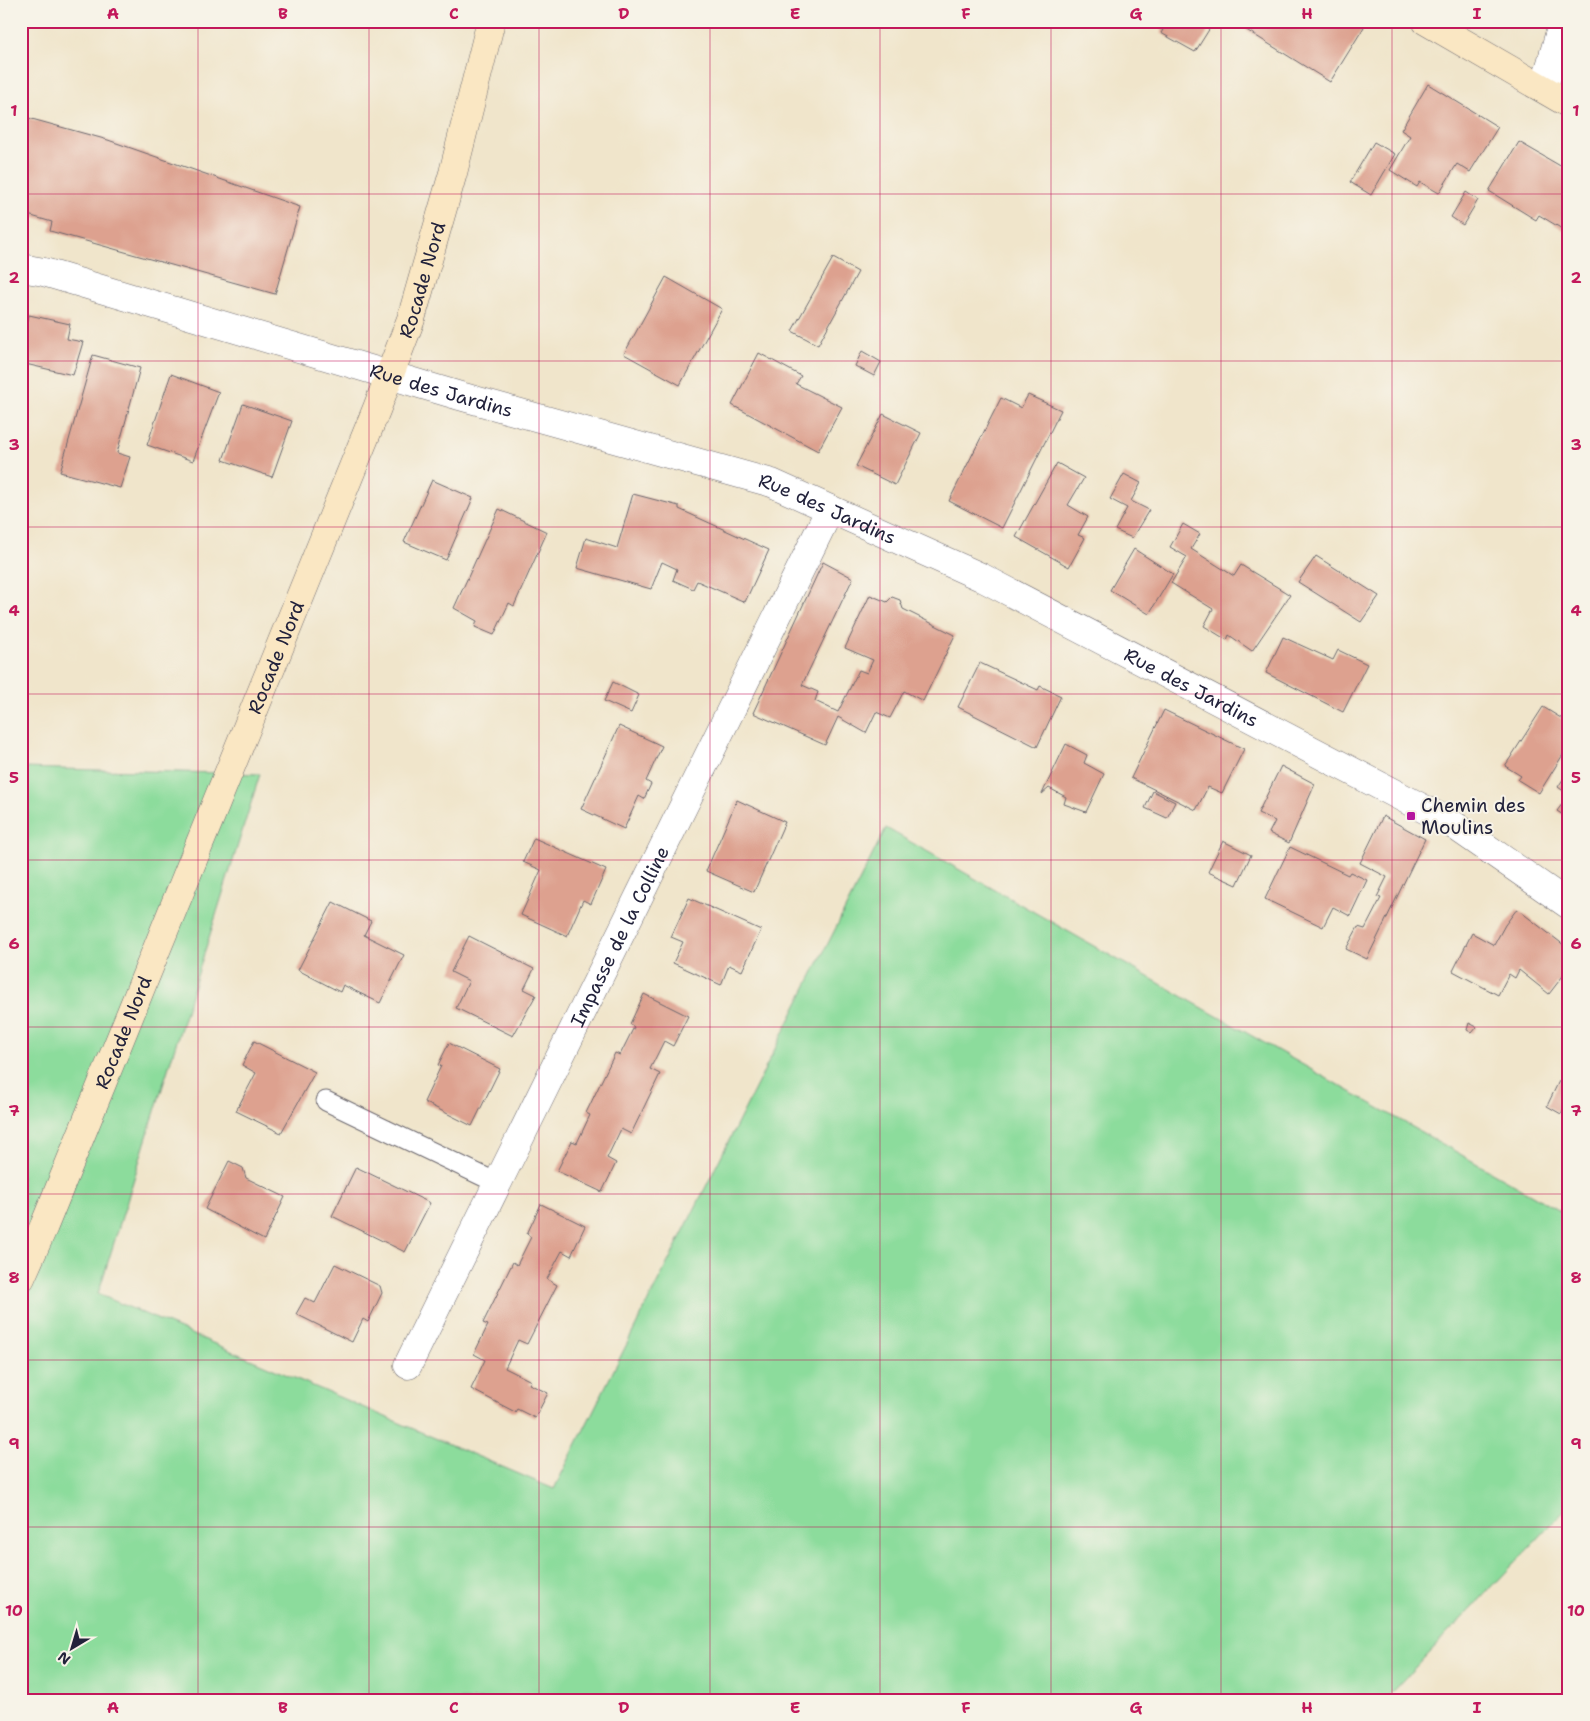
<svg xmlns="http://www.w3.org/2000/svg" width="1590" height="1721" font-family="'Shantell Sans',sans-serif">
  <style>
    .grass { fill: #8cdc9c; stroke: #577f6c }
    .building { fill: #dda18f }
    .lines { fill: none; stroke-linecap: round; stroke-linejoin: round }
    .service-casing { stroke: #6a666d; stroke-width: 21 }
    .minor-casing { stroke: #6a666d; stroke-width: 29 }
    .secondary-casing { stroke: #6a666d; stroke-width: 29 }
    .service { stroke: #fff; stroke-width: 19 }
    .minor { stroke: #fff; stroke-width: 28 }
    .secondary { stroke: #fae7c3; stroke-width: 28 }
    .grid { fill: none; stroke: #c2185b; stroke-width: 1; stroke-opacity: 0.55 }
    .poi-dot { fill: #b5179e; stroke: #f7f3e8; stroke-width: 2 }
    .labels { text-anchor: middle; stroke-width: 4; stroke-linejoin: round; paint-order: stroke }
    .street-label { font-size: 19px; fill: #22223b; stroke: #f7f3e8 }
    .poi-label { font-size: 19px; fill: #22223b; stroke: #f7f3e8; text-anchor: start }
    .neatline { fill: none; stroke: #c2185b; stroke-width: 2 }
    .grid-label { font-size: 16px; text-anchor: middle; font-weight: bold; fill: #c2185b }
  </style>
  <rect width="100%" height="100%" fill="#f7f3e8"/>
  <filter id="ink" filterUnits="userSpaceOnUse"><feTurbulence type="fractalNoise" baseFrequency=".02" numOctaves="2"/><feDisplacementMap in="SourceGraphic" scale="10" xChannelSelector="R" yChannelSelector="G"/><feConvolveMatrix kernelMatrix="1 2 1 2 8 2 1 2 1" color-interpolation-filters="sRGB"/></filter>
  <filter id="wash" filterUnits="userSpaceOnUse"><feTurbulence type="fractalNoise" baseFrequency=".0096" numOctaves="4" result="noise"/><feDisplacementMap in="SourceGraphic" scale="20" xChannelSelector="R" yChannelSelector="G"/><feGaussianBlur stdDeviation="1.12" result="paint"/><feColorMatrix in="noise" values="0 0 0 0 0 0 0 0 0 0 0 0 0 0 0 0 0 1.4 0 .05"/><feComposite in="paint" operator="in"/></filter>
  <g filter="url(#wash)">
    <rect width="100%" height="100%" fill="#f0e5cb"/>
    <path class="grass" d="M21 768 260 774 98 1294 554 1489 886 828 1569 1216V1506L1384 1700H21Z"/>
    <g id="blocks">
      <path class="building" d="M1151 21H1198L1210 28 1195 52 1161 33 1163 30 1151 23Z
        M1232 21H1354L1364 27 1330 82Z
        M1428 84 1498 127 1470 172 1457 164 1439 193 1420 182 1417 187 1390 170 1410 136 1401 130Z
        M21 116 108 140 300 207 275 294 50 231 52 222 21 213Z
        M1374 142 1395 154 1371 195 1350 182Z
        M1519 142 1569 171V233L1539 215 1536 220 1489 191Z
        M1466 192 1478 200 1463 225 1451 217Z
        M833 258 858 272 818 345 792 331Z
        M666 277 722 309 680 385 624 354Z
        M29 315 70 324 67 339 83 342 73 375 21 363V337L24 338Z
        M862 351 881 362 874 376 855 366Z
        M759 353 801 376 796 384 842 407 818 451 732 405Z
        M93 355 140 368 117 453 130 457 120 488 60 472Z
        M171 374 219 392 193 461 147 445Z
        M1028 395 1061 410 1002 528 949 501 1001 398 1021 408Z
        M243 404 292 421 272 477 223 460Z
        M883 414 921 433 895 485 856 466Z
        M1057 463 1084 478 1068 505 1088 517 1078 535 1085 538 1069 567 1016 537Z
        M1124 474 1141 483 1131 501 1149 510 1132 538 1115 530 1127 508 1110 499Z
        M432 480 473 498 446 560 404 542Z
        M633 494 679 506V509L769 550 745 602 697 581 693 589 673 580 677 569 662 562 651 589 577 568 586 538 617 548Z
        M499 509 547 532 514 606 509 603 494 635 475 627 477 621 454 608Z
        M1183 524 1200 534 1191 549 1234 576 1241 565 1290 595 1252 651 1229 635 1227 640 1204 626 1213 609 1171 583 1187 557 1170 547Z
        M1134 549 1173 574 1149 614 1110 590Z
        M1316 556 1379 596 1361 622 1298 582Z
        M823 562 853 578 802 685 818 692 815 701 838 712 859 670 867 673 873 660 845 648 870 595 887 602 892 597 900 600 903 609 955 635 923 701 904 691 890 718 876 712 866 733 838 717 825 745 753 713Z
        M1283 637 1333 660 1338 650 1367 664 1343 712 1266 673Z
        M980 663 1038 690 1040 686 1061 696 1037 747 958 707Z
        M613 682 639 695 631 713 604 701Z
        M1543 707 1569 723V745L1539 793 1518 780 1521 776 1505 766Z
        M1164 710 1244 749 1222 793 1208 787 1196 810 1131 778Z
        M619 726 662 746 646 781 651 784 644 799 639 796 624 829 581 809Z
        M1066 744 1087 755 1084 763 1104 774 1086 812 1064 804 1066 797 1049 788 1042 794Z
        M1281 766 1315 784 1289 843 1269 833 1275 821 1258 813Z
        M1569 770V795L1558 787Z
        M1153 791 1175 802 1167 818 1145 808Z
        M1569 795V819L1557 811Z
        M737 800 785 822 754 892 706 871Z
        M1383 816 1425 839 1367 959 1346 949 1358 927 1365 929 1381 898 1377 897 1387 877 1360 863Z
        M534 838 606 870 591 904 583 900 567 936 521 915 541 870 523 862Z
        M1223 841 1251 855 1237 885 1208 872Z
        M1290 847 1348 875 1350 872 1367 880 1350 916 1333 907 1323 927 1265 899Z
        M689 898 761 930 742 971 729 965 721 985 673 963 683 942 671 937Z
        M333 902 371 921 364 935 404 955 380 1003 343 985 340 992 298 970Z
        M1517 909 1569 949V968L1549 994 1519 970 1515 978 1509 974 1498 995 1453 971 1472 933 1494 945 1505 925Z
        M469 936 534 969 524 989 536 995 513 1036 456 1008 469 981 451 972Z
        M644 994 688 1016 673 1046 664 1041 650 1069 660 1074 631 1134 621 1129 607 1158 616 1163 602 1192 557 1171 572 1141 577 1143 590 1115 586 1113 615 1053 620 1055 634 1027 630 1024Z
        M1469 1023 1477 1027 1472 1033 1467 1030Z
        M254 1041 315 1072 281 1133 236 1111 256 1073 242 1065Z
        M449 1043 500 1069 472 1126 424 1102 441 1066 438 1065Z
        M1559 1081 1569 1087V1099L1561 1114 1547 1106Z
        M229 1161 243 1168 246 1178 285 1197 264 1240 205 1209Z
        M356 1167 430 1203 405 1252 332 1216Z
        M541 1204 585 1226 571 1256 562 1251 547 1279 557 1285 527 1344 518 1340 505 1368 531 1381 529 1384 548 1393 535 1418 517 1409 515 1412 471 1389 485 1360 474 1354 488 1325 483 1323 513 1262 517 1265 531 1237 527 1234Z
        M335 1264 380 1286 382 1293 368 1322 363 1319 352 1342 296 1314 305 1298 315 1303Z"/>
    </g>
  </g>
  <g filter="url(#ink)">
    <use href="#blocks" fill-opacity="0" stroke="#6a666d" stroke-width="1"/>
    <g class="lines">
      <defs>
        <path id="service" d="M326 1101 497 1183"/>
        <g id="minor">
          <path d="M1544 88 1563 21"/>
          <path id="s1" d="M21 268 44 272 460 396 772 483 981 577 1451 823 1569 905"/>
          <path id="s2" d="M408 1365 830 509"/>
        </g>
        <g id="secondary">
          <path d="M1426 21 1569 104"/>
          <path id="s3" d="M21 1278 44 1226 377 408 411 319 453 173 491 21"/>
        </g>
      </defs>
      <use href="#service" class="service-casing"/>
      <use href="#minor" class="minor-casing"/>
      <use href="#secondary" class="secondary-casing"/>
      <use href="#service" class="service"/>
      <use href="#minor" class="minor"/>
      <use href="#secondary" class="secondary"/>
    </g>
  </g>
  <path class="grid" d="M198 21V1700M369 21V1700M539 21V1700M710 21V1700M880 21V1700M1051 21V1700M1221 21V1700M1392 21V1700M21 194H1569M21 361H1569M21 527H1569M21 694H1569M21 860H1569M21 1027H1569M21 1194H1569M21 1360H1569M21 1527H1569"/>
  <rect class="poi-dot" x="1406" y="811" width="10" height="10" rx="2.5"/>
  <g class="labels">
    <g class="street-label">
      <text dy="7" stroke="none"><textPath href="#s3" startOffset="1076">Rocade Nord</textPath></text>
      <text dy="7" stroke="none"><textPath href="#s1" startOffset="438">Rue des Jardins</textPath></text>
      <text dy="7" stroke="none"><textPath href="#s1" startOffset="842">Rue des Jardins</textPath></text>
      <text dy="7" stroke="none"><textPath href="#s3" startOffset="671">Rocade Nord</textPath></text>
      <text dy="7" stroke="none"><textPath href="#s1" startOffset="1248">Rue des Jardins</textPath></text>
      <text dy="7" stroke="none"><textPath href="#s2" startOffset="478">Impasse de la Colline</textPath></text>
      <text dy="7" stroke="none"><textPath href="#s3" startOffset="266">Rocade Nord</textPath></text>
    </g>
    <g class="poi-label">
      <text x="1421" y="812">Chemin des<tspan x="1421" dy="22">Moulins</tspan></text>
    </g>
  </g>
  <rect width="1590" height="1721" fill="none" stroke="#f7f3e8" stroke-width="55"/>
  <g transform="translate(72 1648) rotate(218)" stroke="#f7f3e8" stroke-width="4" paint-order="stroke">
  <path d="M0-4L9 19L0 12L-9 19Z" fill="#22223b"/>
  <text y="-8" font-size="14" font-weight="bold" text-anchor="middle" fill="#22223b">N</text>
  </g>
  <rect x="28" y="28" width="1534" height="1666" class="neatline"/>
  <g class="grid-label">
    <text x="113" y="19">A</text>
    <text x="283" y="19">B</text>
    <text x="454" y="19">C</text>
    <text x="624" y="19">D</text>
    <text x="795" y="19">E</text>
    <text x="966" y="19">F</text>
    <text x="1136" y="19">G</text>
    <text x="1307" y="19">H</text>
    <text x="1477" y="19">I</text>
    <text x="14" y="116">1</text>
    <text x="1576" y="116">1</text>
    <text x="14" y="283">2</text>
    <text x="1576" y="283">2</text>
    <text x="14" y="450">3</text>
    <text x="1576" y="450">3</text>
    <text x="14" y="616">4</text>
    <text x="1576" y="616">4</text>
    <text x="14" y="783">5</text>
    <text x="1576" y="783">5</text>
    <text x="14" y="949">6</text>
    <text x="1576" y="949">6</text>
    <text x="14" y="1116">7</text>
    <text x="1576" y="1116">7</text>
    <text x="14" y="1283">8</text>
    <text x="1576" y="1283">8</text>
    <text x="14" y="1449">9</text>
    <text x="1576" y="1449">9</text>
    <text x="14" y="1616">10</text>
    <text x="1576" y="1616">10</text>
    <text x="113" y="1713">A</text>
    <text x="283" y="1713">B</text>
    <text x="454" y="1713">C</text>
    <text x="624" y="1713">D</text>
    <text x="795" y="1713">E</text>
    <text x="966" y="1713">F</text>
    <text x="1136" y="1713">G</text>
    <text x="1307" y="1713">H</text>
    <text x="1477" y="1713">I</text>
  </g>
</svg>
